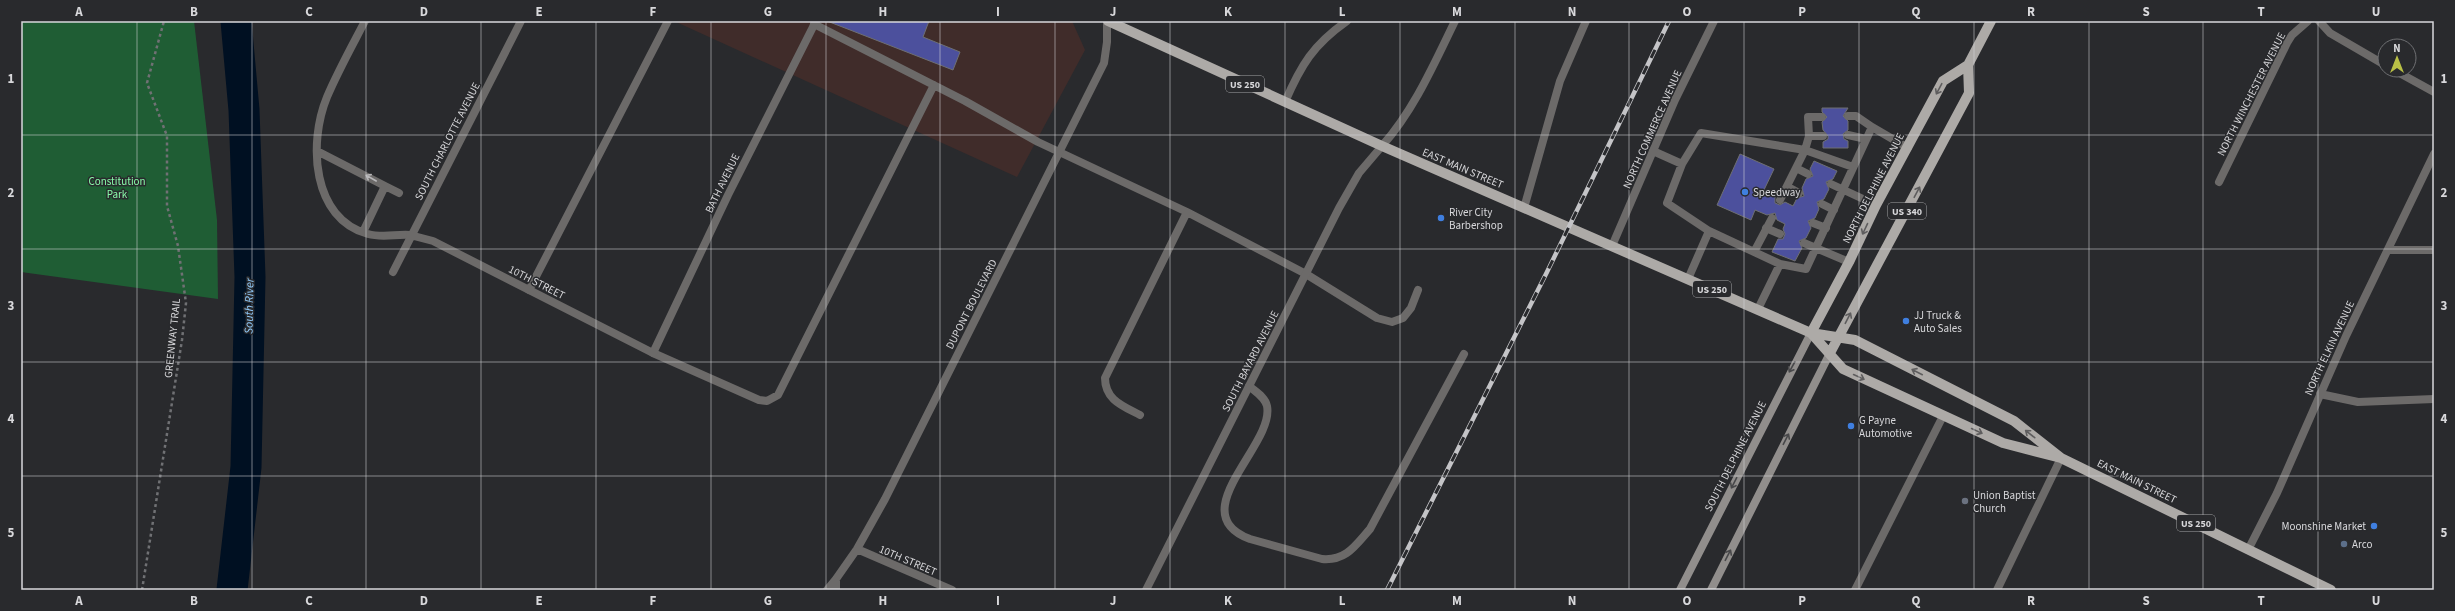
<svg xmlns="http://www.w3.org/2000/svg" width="2455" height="611" font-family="'Source Sans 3',sans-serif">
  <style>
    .commercial { fill: #402c2a }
    .green { fill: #1f5d34 }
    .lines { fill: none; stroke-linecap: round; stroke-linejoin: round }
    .river { stroke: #001022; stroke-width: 31 }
    .building { fill: #4c509d; stroke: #6e6f73 }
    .path { stroke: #707174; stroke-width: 2.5; stroke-dasharray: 3 3; stroke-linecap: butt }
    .service { stroke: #6c6a69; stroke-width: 8 }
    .minor { stroke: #6c6a69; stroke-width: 8 }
    .secondary { stroke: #918e8c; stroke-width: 8 }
    .primary { stroke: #adaaa7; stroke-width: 10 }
    .rail-casing { stroke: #c4c4c7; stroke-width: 4.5 }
    .rail { stroke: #292a2d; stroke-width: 3; stroke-dasharray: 9; stroke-linecap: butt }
    .oneway { stroke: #5e5d5e }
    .oneway2 { stroke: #b8b7b9 }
    .oneway3 { stroke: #48484a }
    .grid { fill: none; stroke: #d8d8db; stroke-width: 1; stroke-opacity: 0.55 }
    .shop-dot { fill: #3f7fe0; stroke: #292a2d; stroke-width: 1.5 }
    .worship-dot { fill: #6b7280; stroke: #292a2d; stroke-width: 1.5 }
    .service-dot { fill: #5c6f8a; stroke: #292a2d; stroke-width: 1.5 }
    .labels { text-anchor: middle; stroke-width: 3; stroke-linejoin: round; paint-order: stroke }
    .shield { fill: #292a2d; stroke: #a4a4a7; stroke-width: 1 }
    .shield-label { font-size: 10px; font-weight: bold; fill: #d8d8db }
    .street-label { font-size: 11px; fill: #d8d8db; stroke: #292a2d }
    .park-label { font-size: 11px; fill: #88faa9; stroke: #292a2d }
    .poi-label { font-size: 11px; fill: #d8d8db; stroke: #292a2d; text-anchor: start }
    .water-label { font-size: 12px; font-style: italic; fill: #91cbfc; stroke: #292a2d }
    .neatline { fill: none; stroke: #d8d8db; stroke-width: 1.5 }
    .grid-label { font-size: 13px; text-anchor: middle; font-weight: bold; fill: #d8d8db }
  </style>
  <rect width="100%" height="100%" fill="#292a2d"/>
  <path class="commercial" d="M674 21H1072L1085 50 1017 177Z"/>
  <path class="green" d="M21 21H194L217 220 218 299 21 272Z"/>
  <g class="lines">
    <path class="river" d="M232 590 246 467 250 277 244 110 236 21"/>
  </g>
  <path class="building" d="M827 21H929L923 37 960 52 953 70Z
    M1822 108H1848L1843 116 1848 121V130L1843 134 1844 139 1848 141V148H1823V142L1828 139V136L1823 130 1822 122 1827 117 1822 112Z
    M1740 154 1774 169 1763 192 1775 197V203L1780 205 1785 202 1793 206 1797 198 1804 196 1802 188 1806 179 1813 176 1810 169 1814 161 1837 171 1833 179 1826 182 1829 189 1824 199 1817 202 1819 209 1815 218 1808 221 1811 228 1806 238 1799 241 1802 248 1795 261 1772 252 1778 239H1783L1785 234 1783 229 1785 224 1777 220 1775 213 1767 215 1755 210 1751 220 1717 205Z"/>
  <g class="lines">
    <path class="path" d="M142 590 182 340 186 303 178 246 167 206V136L147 83 164 21"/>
    <path class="service" d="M365 21C352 46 338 71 327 97 308 143 312 219 368 234 382 238 396 234 410 235
      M814 24 965 101 1038 142 1187 212 1306 274 1377 318 1392 322 1403 318 1411 308 1418 290
      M1848 116H1856L1872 127
      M1822 117H1808L1809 136 1805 150 1853 167
      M1848 135 1866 139
      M1809 136H1823
      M1382 146C1414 110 1434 64 1455 21
      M317 151 385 186 363 232
      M1653 151 1682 164 1667 203 1709 231
      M1682 164 1701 133 1805 150 1780 200
      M1796 168 1808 174
      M1831 184 1876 205
      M385 186 399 193
      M1788 187 1799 193
      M1822 204 1834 210
      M1524 208 1560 81 1586 21
      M1813 223 1826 228
      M1766 228 1780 234
      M1804 243 1849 262
      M2389 250H2434
      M1754 252 1772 218
      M1688 279 1709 231 1780 264
      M529 290 668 21
      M1758 309 1780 264 1806 269 1872 127 1908 148
      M653 353 759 400 767 401 778 395 934 85
      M1249 386C1256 392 1265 397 1267 406 1275 445 1181 513 1250 539L1322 559C1346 561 1355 546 1370 529L1464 354
      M2320 394 2358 402 2434 399
      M1140 415C1123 406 1105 400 1105 378L1187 212
      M1855 590 1943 416"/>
    <path class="minor" d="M2319 21 2330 33 2385 65
      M2394 70 2434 92
      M1285 102C1301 65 1313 45 1347 21
      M2219 182 2287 43 2292 35 2308 21
      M410 235 433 241 653 353 728 195 816 21
      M1612 246 1675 100 1714 21
      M393 272 521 21
      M857 549 952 590
      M2248 550 2277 493 2346 336 2434 154
      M827 590 836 579
      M836 590V579L857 549 885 499 1104 63 1107 42V21
      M1146 590 1339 208 1359 173 1382 146
      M1997 590 2061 458"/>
    <path class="secondary" d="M1680 590 1811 333
      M1711 590 1830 353"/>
    <path class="primary" d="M1108 21 1382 146 1811 333 1855 340 2014 421 2061 458
      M1811 333 1843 369 2003 443 2061 458 2331 590
      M1811 333 1849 262 1876 205 1943 81 1968 65 1991 21
      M1830 353 1969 93 1968 65"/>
    <defs>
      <path id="rail" d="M1387 590 1547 272 1669 21"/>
    </defs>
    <use href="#rail" class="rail-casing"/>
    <use href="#rail" class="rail"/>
  </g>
  <defs><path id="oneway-shaft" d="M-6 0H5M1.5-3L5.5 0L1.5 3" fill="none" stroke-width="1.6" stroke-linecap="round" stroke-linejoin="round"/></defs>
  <g class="oneway">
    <use href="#oneway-shaft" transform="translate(1939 89) rotate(118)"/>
    <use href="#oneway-shaft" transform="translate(1917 192) rotate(-62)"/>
    <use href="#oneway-shaft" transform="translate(1865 229) rotate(115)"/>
    <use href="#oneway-shaft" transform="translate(1848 318) rotate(-63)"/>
    <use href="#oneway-shaft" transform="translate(1917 372) rotate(-153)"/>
    <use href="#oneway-shaft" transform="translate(1859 377) rotate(25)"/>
    <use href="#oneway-shaft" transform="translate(1977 431) rotate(25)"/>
    <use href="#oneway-shaft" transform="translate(2030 434) rotate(-142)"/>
  </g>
  <use class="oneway2" href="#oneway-shaft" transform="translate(371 178) rotate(-150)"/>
  <g class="oneway3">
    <use href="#oneway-shaft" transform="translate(1792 367) rotate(119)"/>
    <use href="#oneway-shaft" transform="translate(1786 439) rotate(-63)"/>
    <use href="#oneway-shaft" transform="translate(1734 483) rotate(117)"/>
    <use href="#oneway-shaft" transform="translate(1728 555) rotate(-63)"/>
  </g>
  <path class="grid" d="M137 21V590M252 21V590M366 21V590M481 21V590M596 21V590M711 21V590M826 21V590M940 21V590M1055 21V590M1170 21V590M1285 21V590M1400 21V590M1515 21V590M1629 21V590M1744 21V590M1859 21V590M1974 21V590M2089 21V590M2203 21V590M2318 21V590M21 135H2434M21 249H2434M21 362H2434M21 476H2434"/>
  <g class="shop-dot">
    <circle cx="1745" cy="192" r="4"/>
    <circle cx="1441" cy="218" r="4"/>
    <circle cx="1906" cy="321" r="4"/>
    <circle cx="1851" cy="426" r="4"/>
    <circle cx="2374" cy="526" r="4"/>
  </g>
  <circle class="worship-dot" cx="1965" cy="501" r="4"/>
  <circle class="service-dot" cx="2344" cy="544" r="4"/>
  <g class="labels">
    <g class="shield">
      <rect x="1226" y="76" width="38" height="16" rx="3"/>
      <rect x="1888" y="203" width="38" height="16" rx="3"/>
      <rect x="1693" y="281" width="38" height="16" rx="3"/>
      <rect x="2177" y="515" width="38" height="16" rx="3"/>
    </g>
    <g class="shield-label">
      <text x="1245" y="88">US 250</text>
      <text x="1907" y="215">US 340</text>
      <text x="1712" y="293">US 250</text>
      <text x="2196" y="527">US 250</text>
    </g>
    <g class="street-label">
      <text transform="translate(2251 94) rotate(-63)" y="4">NORTH WINCHESTER AVENUE</text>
      <text transform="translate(1652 129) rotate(-66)" y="4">NORTH COMMERCE AVENUE</text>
      <text transform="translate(447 141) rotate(-63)" y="4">SOUTH CHARLOTTE AVENUE</text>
      <text transform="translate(1463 168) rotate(23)" y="4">EAST MAIN STREET</text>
      <text transform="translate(722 183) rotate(-64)" y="4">BATH AVENUE</text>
      <text transform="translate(1873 188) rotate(-63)" y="4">NORTH DELPHINE AVENUE</text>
      <text transform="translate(537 282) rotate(27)" y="4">10TH STREET</text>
      <text transform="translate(971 304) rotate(-63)" y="4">DUPONT BOULEVARD</text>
      <text transform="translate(172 338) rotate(-84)" y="4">GREENWAY TRAIL</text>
      <text transform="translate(2329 348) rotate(-65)" y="4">NORTH ELKIN AVENUE</text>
      <text transform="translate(1250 361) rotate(-63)" y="4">SOUTH BAYARD AVENUE</text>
      <text transform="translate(1735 456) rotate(-63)" y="4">SOUTH DELPHINE AVENUE</text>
      <text transform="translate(2137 481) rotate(26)" y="4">EAST MAIN STREET</text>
      <text transform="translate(908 560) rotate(23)" y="4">10TH STREET</text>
    </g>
    <g class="park-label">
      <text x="117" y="185">Constitution<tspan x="117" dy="13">Park</tspan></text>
    </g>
    <g class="poi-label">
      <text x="1753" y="196">Speedway</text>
      <text x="1449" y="216">River City<tspan x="1449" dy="13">Barbershop</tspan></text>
      <text x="1914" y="319">JJ Truck &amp;<tspan x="1914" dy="13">Auto Sales</tspan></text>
      <text x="1859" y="424">G Payne<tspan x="1859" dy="13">Automotive</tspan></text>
      <text x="1973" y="499">Union Baptist<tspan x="1973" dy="13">Church</tspan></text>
      <text x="2366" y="530" text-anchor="end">Moonshine Market</text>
      <text x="2352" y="548">Arco</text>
    </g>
    <g class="water-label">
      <text transform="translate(249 306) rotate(-89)" y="4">South River</text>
    </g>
  </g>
  <rect width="2455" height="611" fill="none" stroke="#292a2d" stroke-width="44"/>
  <g transform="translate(2397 58)"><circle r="19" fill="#292a2d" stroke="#6f7073"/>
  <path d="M0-3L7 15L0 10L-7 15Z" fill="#b9c046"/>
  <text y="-6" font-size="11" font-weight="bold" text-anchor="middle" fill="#d8d8db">N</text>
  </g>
  <rect x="22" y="22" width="2411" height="567" class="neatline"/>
  <g class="grid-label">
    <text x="79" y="16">A</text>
    <text x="194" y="16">B</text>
    <text x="309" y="16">C</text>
    <text x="424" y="16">D</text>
    <text x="539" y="16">E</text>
    <text x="653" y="16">F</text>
    <text x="768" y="16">G</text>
    <text x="883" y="16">H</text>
    <text x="998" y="16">I</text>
    <text x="1113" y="16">J</text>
    <text x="1228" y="16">K</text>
    <text x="1342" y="16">L</text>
    <text x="1457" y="16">M</text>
    <text x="1572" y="16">N</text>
    <text x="1687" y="16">O</text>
    <text x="1802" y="16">P</text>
    <text x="1916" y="16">Q</text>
    <text x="2031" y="16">R</text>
    <text x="2146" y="16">S</text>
    <text x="2261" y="16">T</text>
    <text x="2376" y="16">U</text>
    <text x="11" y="83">1</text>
    <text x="2444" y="83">1</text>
    <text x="11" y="197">2</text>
    <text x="2444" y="197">2</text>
    <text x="11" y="310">3</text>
    <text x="2444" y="310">3</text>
    <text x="11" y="423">4</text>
    <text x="2444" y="423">4</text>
    <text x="11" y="537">5</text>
    <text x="2444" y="537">5</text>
    <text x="79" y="605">A</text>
    <text x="194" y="605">B</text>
    <text x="309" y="605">C</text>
    <text x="424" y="605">D</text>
    <text x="539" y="605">E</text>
    <text x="653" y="605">F</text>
    <text x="768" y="605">G</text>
    <text x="883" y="605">H</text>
    <text x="998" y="605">I</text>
    <text x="1113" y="605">J</text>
    <text x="1228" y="605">K</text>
    <text x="1342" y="605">L</text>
    <text x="1457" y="605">M</text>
    <text x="1572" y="605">N</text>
    <text x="1687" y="605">O</text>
    <text x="1802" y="605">P</text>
    <text x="1916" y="605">Q</text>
    <text x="2031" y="605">R</text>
    <text x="2146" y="605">S</text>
    <text x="2261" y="605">T</text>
    <text x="2376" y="605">U</text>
  </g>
</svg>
